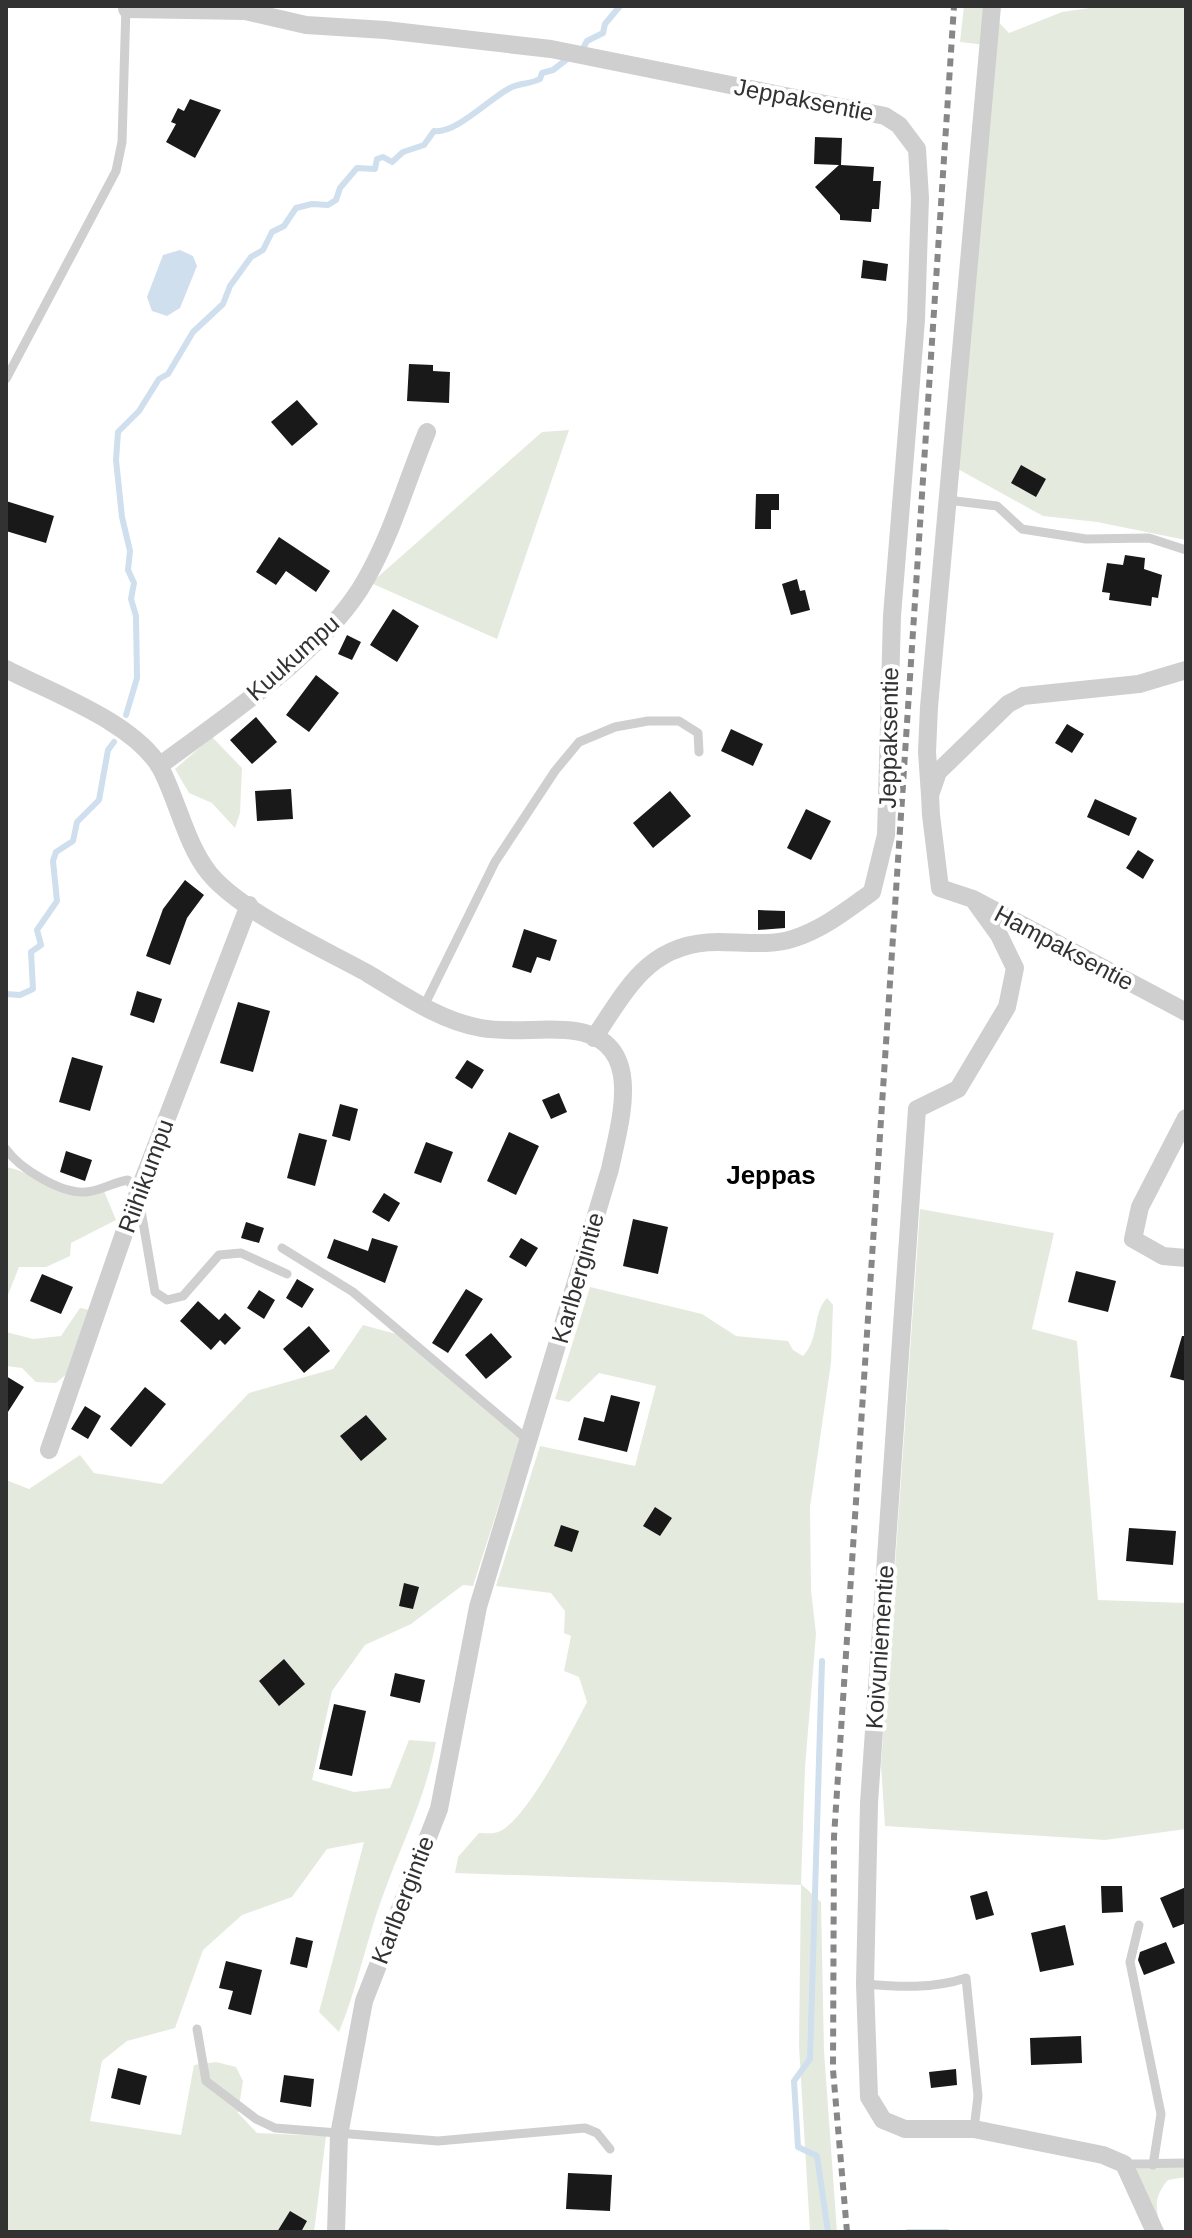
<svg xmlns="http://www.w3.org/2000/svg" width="1192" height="2238" font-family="Helvetica,sans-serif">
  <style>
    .green { fill: #e4ebde }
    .water { fill: #cfdfed }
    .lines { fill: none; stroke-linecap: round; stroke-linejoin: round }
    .stream { stroke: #cfdfed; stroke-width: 6 }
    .building { fill: #191919 }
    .service { stroke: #cfcfcf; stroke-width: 9 }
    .minor { stroke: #cfcfcf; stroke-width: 18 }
    .rail { stroke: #878787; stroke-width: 6; stroke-dasharray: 8 6; stroke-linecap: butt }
    .labels { text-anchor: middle; stroke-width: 8; stroke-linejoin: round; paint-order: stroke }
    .street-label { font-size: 24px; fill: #323232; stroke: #fff }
    .neighbourhood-label { font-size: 26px; font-weight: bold; fill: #000; stroke: #fff }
  </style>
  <rect width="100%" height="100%" fill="#fff"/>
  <path class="green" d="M964 6H990V13L1009 33 1062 12 1103 6H1186V540L1097 522 1043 516 956 468 995 46 960 42Z
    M569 430 497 639 371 583 542 432Z
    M212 737 242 768 240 813 235 828 212 803 189 793 175 769Z
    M6 1167C42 1174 66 1204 104 1191L116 1220 71 1243 70 1256 46 1267H19L6 1300Z
    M920 1209 1054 1233 1032 1329 1077 1341 1098 1600 1186 1603V1829L1105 1840 885 1826 881 1765Z
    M590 1287 702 1314 736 1336 788 1341 793 1350 803 1356C820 1338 812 1313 827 1298L833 1305 831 1363 810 1507 811 1590 816 1634 805 1767 801 1884 821 1902 824 2051 837 2232 810 2231 799 2046 801 1885 455 1873 458 1857 479 1833C484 1833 493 1834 498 1832 525 1823 573 1729 587 1702L579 1677 564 1671 571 1636 564 1633 565 1611 551 1593 496 1586 540 1446 635 1466 656 1386 599 1373 569 1402 555 1399Z
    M80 1308 90 1310 70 1371 56 1383 36 1382 22 1368 6 1366V1332L33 1339 61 1336Z
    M363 1325 396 1334 520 1439 473 1586 463 1585 411 1624 365 1645 332 1691 312 1780 354 1792 390 1788 409 1740 436 1742C424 1803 402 1842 382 1898 366 1942 357 1988 339 2032L319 2012 364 1842 327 1849 292 1897 242 1915 203 1950 175 2028 127 2041 102 2061 90 2121 181 2135 194 2065 216 2062 236 2067 243 2081 238 2113 257 2133 326 2136 314 2232H6V1480L29 1489 80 1455 94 1473 162 1484 249 1393 333 1369Z
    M1186 2166V2177L1168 2180C1152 2199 1156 2209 1162 2232L1133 2170 1140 2167Z"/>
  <path class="water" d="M180 250 193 256 197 266 180 308 167 316 152 311 147 297 163 255Z"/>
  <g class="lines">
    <path class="stream" d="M582 50 587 41 603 33 605 24 620 6
      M126 715 137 678 136 616 131 599 134 583 128 570 130 551 122 517 116 460 118 432 139 411 159 379 168 374 193 332 223 304 230 286 251 257 263 250 272 232 284 226 296 208 312 204 328 205 336 200 340 188 357 168 375 169 377 159 383 157 392 162 403 152 424 145 434 131C456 134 490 98 510 88 519 83 531 84 540 79L542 73 553 70 566 60
      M6 994 20 995 33 989 31 952 41 945 37 930 57 901 53 861 56 852 73 841 77 822 99 800 108 750 114 742
      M822 1661 810 2059 794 2081 798 2147 817 2156 828 2232
      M908 2232H947"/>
  </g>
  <path class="building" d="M190 99 221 110 195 158 166 142 176 124 171 122 178 108 184 111Z
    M815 137 842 138 841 165 874 167 873 181H881L879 209H872L871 222 840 220V215L815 187 839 165 814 164Z
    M863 260 888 264 886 281 861 278Z
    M409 364 433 365V371L450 372 449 403 407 401Z
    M297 400 318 424 292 446 271 422Z
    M1021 465 1046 479 1036 497 1011 483Z
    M756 494H779V510H771V529H755Z
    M6 501 54 516 46 543 6 531Z
    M279 537 330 571 316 592 286 571 276 585 256 572Z
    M1125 555 1145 558 1144 569 1162 575 1158 598 1152 597 1151 606 1109 600 1110 593 1102 592 1107 563 1123 565Z
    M797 579 800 591 805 590 810 610 791 615 782 584Z
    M393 609 419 626 397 662 370 645Z
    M347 635 361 642 352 660 338 654Z
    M316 675 339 693 309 732 286 715Z
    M256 717 277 742 252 764 230 740Z
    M1067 724 1084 734 1072 753 1055 743Z
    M731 729 763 744 753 766 721 751Z
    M291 789 293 819 257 821 255 791Z
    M670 791 691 816 653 848 633 823Z
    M1095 799 1137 818 1129 836 1087 817Z
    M806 809 831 821 811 860 787 848Z
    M1138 850 1154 860 1143 879 1126 868Z
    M185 880 204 895 187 918 170 965 146 956 163 909Z
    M758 910 785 911V928L758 930Z
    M524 929 557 940 550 961 537 957 531 973 512 967Z
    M137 991 162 999 154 1023 130 1015Z
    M238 1002 270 1011 253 1072 220 1063Z
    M72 1057 103 1066 90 1111 59 1102Z
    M467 1060 484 1070 472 1089 455 1078Z
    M559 1093 567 1112 551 1119 542 1100Z
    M340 1104 358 1109 350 1141 332 1136Z
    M509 1132 539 1146 516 1195 487 1181Z
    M299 1133 327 1140 315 1186 287 1178Z
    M426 1142 453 1152 441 1183 414 1173Z
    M66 1151 92 1160 85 1181 60 1172Z
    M384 1193 400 1203 389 1222 372 1212Z
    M633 1219 668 1227 658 1274 623 1266Z
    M246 1222 264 1228 259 1243 241 1238Z
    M372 1238 398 1246 385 1283 327 1258 334 1239 368 1251Z
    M521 1238 538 1248 526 1267 509 1257Z
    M1076 1271 1116 1281 1108 1312 1068 1302Z
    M42 1274 73 1287 61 1314 30 1301Z
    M297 1279 314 1289 302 1308 286 1298Z
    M466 1289 483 1299 448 1353 432 1343Z
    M259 1290 275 1300 264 1319 247 1308Z
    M198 1301 219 1320 225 1313 241 1328 225 1345 220 1340 211 1350 180 1321Z
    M309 1326 330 1351 304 1373 283 1349Z
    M491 1333 512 1357 486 1379 465 1355Z
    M1182 1336H1186V1381L1170 1377Z
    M6 1376 24 1387 6 1415Z
    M145 1387 166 1404 131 1447 110 1429Z
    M611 1395 640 1402 627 1452 578 1440 584 1417 604 1422Z
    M85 1406 101 1416 88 1439 71 1429Z
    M366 1415 387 1439 361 1461 340 1436Z
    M655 1507 672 1518 660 1536 643 1526Z
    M561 1525 579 1531 572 1552 554 1546Z
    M1129 1528 1176 1531 1173 1565 1126 1561Z
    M404 1583 419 1587 413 1609 399 1606Z
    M284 1659 305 1684 279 1706 259 1681Z
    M395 1673 425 1680 420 1703 390 1696Z
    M334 1704 366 1711 352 1776 319 1769Z
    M1101 1886H1122L1123 1912 1102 1913Z
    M1186 1887V1923L1173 1928 1160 1898Z
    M987 1891 994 1915 976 1920 970 1896Z
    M1065 1925 1074 1965 1040 1972 1031 1933Z
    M296 1937 313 1941 307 1968 290 1964Z
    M1166 1942 1175 1963 1144 1975 1138 1960 1140 1952Z
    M226 1961 262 1970 251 2015 228 2009 233 1991 219 1988Z
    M1081 2036 1082 2063 1031 2065 1030 2038Z
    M118 2068 147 2076 140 2105 111 2098Z
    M956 2069 957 2085 931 2088 929 2072Z
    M284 2075 314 2079 311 2107 280 2102Z
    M568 2173 612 2175 610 2211 566 2209Z
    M290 2211 307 2221 301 2232H277Z"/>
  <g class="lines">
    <path class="service" d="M6 379 116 171 122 142 126 6
      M947 500 997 506 1022 529 1086 539 1149 538 1186 550
      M424 1006 495 862 555 771 579 742 615 727 648 721H679L698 733 699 752
      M6 1149C19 1168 61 1194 86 1192 100 1191 114 1182 128 1180L138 1193 155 1292 167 1300 183 1296 219 1255 241 1253 287 1274
      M282 1248 353 1292 529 1441
      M1139 1925 1130 1962 1161 2114 1153 2165
      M865 1984C898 1987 933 1989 966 1978L978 2096 974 2129
      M197 2029 206 2081 256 2119 275 2128 438 2141 585 2128 597 2133 610 2149
      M1124 2164 1186 2163"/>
    <path class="minor" d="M127 9 245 11 306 25 385 30 551 49 885 116 899 125 917 149 920 198 916 320 892 616 886 835 872 892C847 910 822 930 792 939 769 946 742 942 718 942 650 942 628 987 594 1038
      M6 669C52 693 136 723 161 769 178 802 186 844 209 873 241 912 322 948 367 973 402 994 440 1021 481 1028 509 1033 537 1028 565 1030 648 1035 621 1117 610 1169L478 1607 439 1809 364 2001 339 2135 336 2232
      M1186 670 1139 684 1023 696 1008 704 938 772 930 795 931 815 940 888 973 899 1186 1012
      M159 766C226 716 326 651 366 579 392 534 407 480 427 432
      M930 795 927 752 929 707 992 6
      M973 899 999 935 1015 968 1007 1007 958 1089 917 1109 869 1803 865 1984 869 2097 883 2120 905 2129H974L1103 2155 1124 2164 1155 2232
      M1186 1118 1140 1207 1133 1239 1163 1256 1186 1258
      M49 1450 138 1193 249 905"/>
    <path class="rail" d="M847 2232 833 2070 834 1837 954 6"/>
  </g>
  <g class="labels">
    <g class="street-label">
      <text transform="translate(804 100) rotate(11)" y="8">Jeppaksentie</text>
      <text transform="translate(293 658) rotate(-42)" y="8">Kuukumpu</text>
      <text transform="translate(889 738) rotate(-89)" y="8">Jeppaksentie</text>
      <text transform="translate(1064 948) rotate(28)" y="8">Hampaksentie</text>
      <text transform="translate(146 1176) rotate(-70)" y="8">Riihikumpu</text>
      <text transform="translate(578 1278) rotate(-74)" y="8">Karlbergintie</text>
      <text transform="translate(880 1647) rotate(-86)" y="8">Koivuniementie</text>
      <text transform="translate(403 1900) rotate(-69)" y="8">Karlbergintie</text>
    </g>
    <g class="neighbourhood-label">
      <text x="771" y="1184">Jeppas</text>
    </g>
  </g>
  <rect width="1192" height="2238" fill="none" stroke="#323232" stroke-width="16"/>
</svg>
